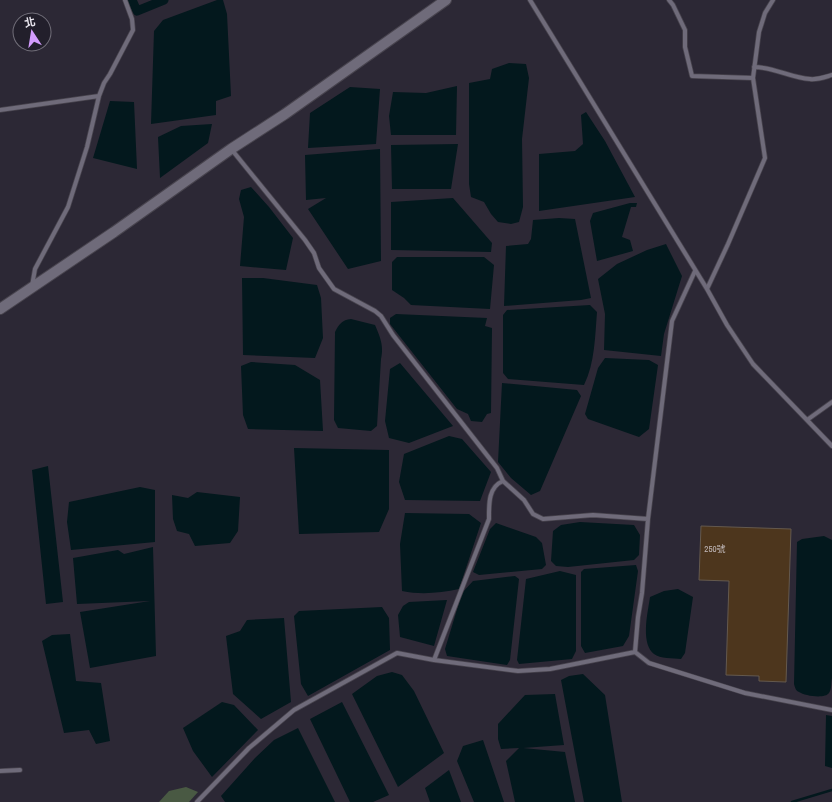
<svg xmlns="http://www.w3.org/2000/svg" width="832" height="802" font-family="'Archivo Narrow','Noto Sans TC',sans-serif">
  <style>
    .green { fill: #495943 }
    .water { fill: #03181d }
    .lines { fill: none; stroke-linecap: round; stroke-linejoin: round }
    .stream { stroke: #03181d; stroke-width: 2.5 }
    .canal { stroke: #03181d; stroke-width: 9 }
    .building { fill: #4d361d; stroke: #64594e }
    .service-casing { stroke: #48444e; stroke-width: 5.5 }
    .tertiary-casing { stroke: #48444e; stroke-width: 12 }
    .service { stroke: #6f6b7a; stroke-width: 4 }
    .tertiary { stroke: #6f6b7a; stroke-width: 10 }
    .labels { text-anchor: middle; stroke-width: 3; stroke-linejoin: round; paint-order: stroke }
    .number-label { font-size: 9px; fill: #c1b9ba }
  </style>
  <rect width="100%" height="100%" fill="#2c2835"/>
  <path class="green" d="M186 787 198 792 189 802H159L169 791Z"/>
  <path class="water" d="M217 0H223L227 14 231 96 216 101V115L151 124 154 31 163 20Z
    M509 63 526 64 529 78 522 139 523 207 519 222 511 224 498 222 491 214 484 202 471 197 469 184V83L490 79 492 69Z
    M457 86 456 135H391L389 116 393 92 426 93Z
    M350 87 380 89 376 144 308 148 310 113Z
    M110 101 134 102 137 169 93 158Z
    M586 112 605 141 635 197 539 211V154L575 151 583 144 581 115Z
    M212 124 208 143 160 178 158 137 181 126Z
    M458 144 451 189H392L391 145Z
    M380 149 381 261 348 269 308 209 326 198 306 200 305 155Z
    M251 187 269 207 293 238 286 270 240 266 244 217 239 199 241 190Z
    M453 198 492 243 491 252 391 250V202Z
    M630 203H637L636 207H631L622 237 630 240 633 251 597 261 590 221 593 213Z
    M559 218 575 219 591 298 581 300 504 306 506 246 528 244 531 239 533 220Z
    M666 244 682 276 664 334 661 356 604 350 605 314 598 279 617 264 647 250Z
    M397 257H484L494 265 490 309 411 305 404 298 392 290V262Z
    M242 278H263L317 285 321 298 323 338 315 358 243 355Z
    M590 305 597 312C595 336 595 363 584 385L508 379 503 373V315L507 310Z
    M396 314 487 318 485 326 492 328 491 413 487 414 482 422 471 421 468 414 457 409 390 324V318Z
    M351 319 375 325C380 337 384 345 381 359L377 426 371 431 338 428 334 420 335 332C339 324 342 320 351 319Z
    M605 358 649 360 658 365 649 429 639 437 588 419 585 414 598 368Z
    M251 362 295 365 320 380 323 431 248 429 243 415 241 366Z
    M400 363 453 426 409 443 389 438 385 421 390 369Z
    M502 383 577 390 581 396 540 491 531 495 511 478 498 462Z
    M449 436 462 439 491 472 480 501 405 500 399 482 404 454Z
    M294 448 389 450V509L379 532 299 534Z
    M48 466 63 602 46 604 32 470Z
    M140 487 155 490V542L71 550 67 522 69 502Z
    M197 492 240 497 238 531 230 543 195 546 189 534 177 531 173 519 172 495 188 498Z
    M405 513 469 514 481 523 459 589C440 593 421 595 402 591L400 544Z
    M580 522 634 525 640 535 639 555 634 560 568 567 556 566 551 561 553 531 561 525Z
    M496 523 536 537 542 543 546 565 542 569 479 575 473 572 490 529Z
    M824 536 832 540V678C831 682 832 689 829 693 825 699 805 696 799 692 796 691 795 688 794 684L797 542 802 539Z
    M153 547 156 656 90 668 80 612 150 601 77 604 73 558 118 550 124 554Z
    M636 565 638 571 629 636 623 646 585 653 581 646V572L584 569Z
    M560 571 576 575V651L572 659 519 664 517 660 526 579Z
    M515 576 519 579 510 660 507 665 447 656 445 649 462 593 473 581Z
    M678 589 693 597 685 653 681 659C673 658 660 659 654 654 640 643 648 612 650 597L664 591Z
    M447 600 434 646 400 637 398 615 403 606 409 602Z
    M382 607 389 618 390 650 308 696 301 684 294 616 299 611Z
    M284 618 291 702 261 719 233 694 226 636 240 631 247 620Z
    M70 634 76 681 101 683 110 741 96 744 89 730 64 733 42 641 52 635Z
    M392 672 402 675 414 691 444 753 398 787 352 694 377 676Z
    M583 674 605 695 622 802H584L561 680 569 676Z
    M555 694 564 745 523 748 565 752 575 802H515L506 761 519 748 501 749 498 739V724L525 695Z
    M222 702 234 705 258 730 212 777 193 751 183 728Z
    M342 702 389 795 373 802H350L310 719Z
    M826 715 832 716V768L825 766Z
    M298 728 335 802H225L221 796 255 758 274 740Z
    M483 740 504 802H474L457 761 463 746Z
    M449 770 461 802H430L425 788Z"/>
  <g class="lines">
    <path class="stream" d="M792 802 832 790"/>
    <path class="canal" d="M132 0 137 11 164 0"/>
  </g>
  <path class="building" d="M701 526 791 529 786 682 759 681V676L726 675 729 581 699 580Z"/>
  <g class="lines">
    <defs>
      <path id="service" d="M530 0 707 289
        M669 0 673 5 685 30V47L692 76 753 78 765 158 728 244 707 289 727 325 753 364 832 446
        M754 67C774 67 791 78 810 79 817 80 825 77 832 75
        M753 78 759 32 765 13 773 0
        M0 110 99 96
        M232 150 305 240 314 253 319 268 334 289 375 311 381 316 393 335 497 468 503 481
        M32 286 35 269 68 207 87 147 99 96 104 83 110 74 133 30 132 19 125 0
        M807 420 832 402
        M635 652 638 617 642 593 648 519 672 321 695 271
        M434 660 489 519C489 505 488 487 503 481L524 500 533 514 543 519 593 515 648 519
        M0 771 20 770
        M197 802 249 748 294 710 397 653 434 660 518 671 550 669 635 652 649 663 745 693 832 710"/>
      <path id="tertiary" d="M0 309 114 232 231 149 285 114 446 0"/>
    </defs>
    <use href="#service" class="service-casing"/>
    <use href="#tertiary" class="tertiary-casing"/>
    <use href="#service" class="service"/>
    <use href="#tertiary" class="tertiary"/>
  </g>
  <g class="labels">
    <g class="number-label">
      <text x="715" y="552">250號</text>
    </g>
  </g>
  <g transform="translate(32 32) rotate(348)"><circle r="19" fill="#221f2b" stroke="#716e79"/>
  <path d="M0-3L7 15L0 10L-7 15Z" fill="#d39cfd"/>
  <text y="-6" font-size="11" font-weight="bold" text-anchor="middle" fill="#e8e5ee">北</text>
  </g>
</svg>
